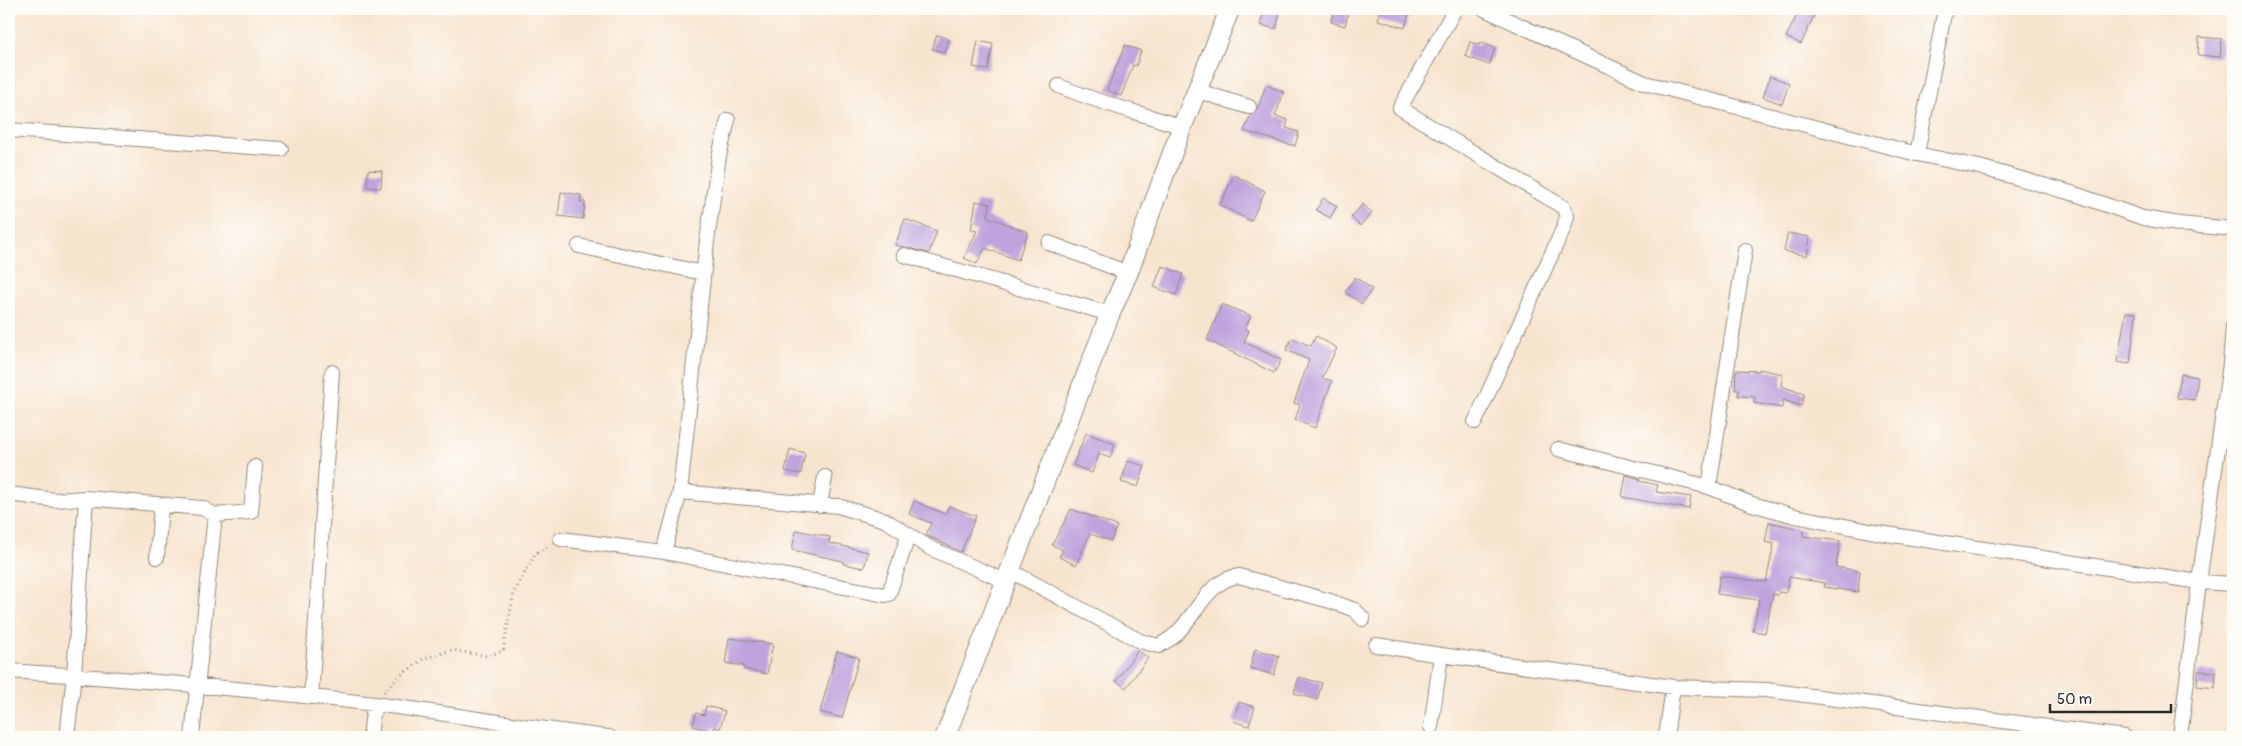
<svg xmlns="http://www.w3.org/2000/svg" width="2242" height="746" font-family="Pangolin,sans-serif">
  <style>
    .building { fill: #bea3dd }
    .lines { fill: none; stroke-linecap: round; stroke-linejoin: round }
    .street-casing { stroke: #91887d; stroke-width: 16 }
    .secondary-casing { stroke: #91887d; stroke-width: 21 }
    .path { stroke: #91887d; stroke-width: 3; stroke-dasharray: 1 4; stroke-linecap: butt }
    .street { stroke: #fff; stroke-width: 14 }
    .secondary { stroke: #fff; stroke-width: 19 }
  </style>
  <rect width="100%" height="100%" fill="#fdfcf7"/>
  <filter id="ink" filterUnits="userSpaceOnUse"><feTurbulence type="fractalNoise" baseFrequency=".02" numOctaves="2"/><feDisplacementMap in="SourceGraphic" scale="10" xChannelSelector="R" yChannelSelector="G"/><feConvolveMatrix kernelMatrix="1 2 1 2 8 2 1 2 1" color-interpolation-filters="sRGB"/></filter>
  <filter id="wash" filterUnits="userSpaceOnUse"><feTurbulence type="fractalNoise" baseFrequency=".0096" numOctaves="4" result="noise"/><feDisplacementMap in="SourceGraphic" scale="20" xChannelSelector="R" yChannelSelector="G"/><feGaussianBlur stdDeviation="1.12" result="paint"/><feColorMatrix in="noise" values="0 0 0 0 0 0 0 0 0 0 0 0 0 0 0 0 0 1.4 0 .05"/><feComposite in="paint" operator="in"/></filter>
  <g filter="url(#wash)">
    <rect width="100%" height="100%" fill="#f7e4cf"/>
    <g id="blocks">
      <path class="building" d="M1264 9 1280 12 1276 29 1260 25Z
        M1334 9H1349L1345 26 1331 22Z
        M1381 9H1392L1409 14 1405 28 1378 20Z
        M1800 9H1817L1801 44 1786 37Z
        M937 35 949 39 945 53 932 49Z
        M2199 37 2222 39 2220 57 2198 55Z
        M978 41 993 44 988 70 973 67Z
        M1470 42 1479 45 1480 42 1495 48 1489 65 1465 56Z
        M1125 45 1141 51 1136 66 1133 65 1121 96 1107 90Z
        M1770 76 1789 83 1782 104 1763 97Z
        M1266 85 1284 92 1275 116 1288 120 1286 128 1299 132 1295 146 1244 131 1250 116 1257 110Z
        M368 170 382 171 381 188 367 187Z
        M1234 175 1265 191 1251 221 1220 205Z
        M561 192 581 195 580 202H585L583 219 558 216Z
        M1323 198 1337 206 1330 218 1316 210Z
        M976 201 990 204 988 217 1028 232 1018 260 985 248 977 264 964 258 977 231 971 230Z
        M1363 204 1372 213 1360 226 1351 217Z
        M905 219 937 231 929 253 895 245Z
        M1788 233 1810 237 1807 256 1784 251Z
        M1162 266 1183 274 1176 295 1154 287Z
        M1355 277 1372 289 1362 304 1345 292Z
        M1222 304 1251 316 1245 329 1249 331 1244 342 1281 360 1274 373 1207 340Z
        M2126 312 2136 313 2130 364 2117 362Z
        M1316 336 1337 348 1322 378 1332 381 1315 428 1295 420 1300 405 1294 403 1309 360 1286 350 1292 338 1311 346Z
        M1759 369 1783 374 1781 386 1804 394 1801 406 1783 400 1782 408 1754 403 1755 397 1738 396 1739 390H1735L1736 370 1759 371Z
        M2181 374 2198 377 2195 400 2177 398Z
        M1086 433 1115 444 1110 458 1099 454 1092 473 1073 465Z
        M790 449 805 453 801 474 785 471Z
        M1128 461 1145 466 1138 487 1121 482Z
        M1626 475 1640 479 1639 481 1658 485 1656 492 1691 497 1689 509 1622 497Z
        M914 501 945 514 949 506 976 516 961 552 926 535 931 523 909 514Z
        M1071 509 1117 526 1111 541 1090 534 1076 565 1059 557 1063 550 1052 545Z
        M1769 522 1804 530 1803 536 1840 541 1836 567 1860 571 1858 592 1824 587 1825 583 1789 577 1786 593 1779 592 1778 595 1773 594 1765 633 1753 631 1759 600 1717 594 1720 576 1766 582 1774 544 1765 542Z
        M796 530 830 537 829 543 868 552 864 568 843 564V561L792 550Z
        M729 638 773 644 767 674 744 669V666L725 663Z
        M1255 649 1279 656 1274 675 1250 668Z
        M1138 650 1148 658 1126 688 1116 681Z
        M837 651 859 658 842 718 820 712Z
        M2198 671 2216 672 2215 688 2197 686Z
        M1299 677 1322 683 1317 700 1294 693Z
        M1239 702 1255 707 1249 726 1233 721Z
        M706 706 725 711 720 729 714 727 713 732 693 726 696 713 704 715Z"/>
    </g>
  </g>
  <g filter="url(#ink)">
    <use href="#blocks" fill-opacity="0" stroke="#91887d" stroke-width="1"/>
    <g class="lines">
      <defs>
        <path id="street" d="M1455 9 1400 108 1563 207 1567 216 1564 227 1475 422
          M1484 9 1645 83 1917 154 1979 167 2075 194 2143 218 2179 224 2233 229
          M1059 86C1099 103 1141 113 1182 127
          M1198 91 1249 107
          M9 130 281 149
          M1917 154 1945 9
          M1049 243 1128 273
          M579 246 703 273
          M904 255 1110 314
          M2233 326 2230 364 2199 582 2233 584
          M1558 449 1709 487 1752 504 1795 516 1880 533 2199 582 2180 737
          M1709 487 1745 250
          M680 492 838 506 885 520 930 548 1005 581
          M9 494 55 500 86 498 202 508 215 515 192 737
          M820 505 825 477
          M215 515 251 512 255 467
          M561 539 664 552 885 595 889 594 908 536
          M664 552 680 492 707 241 719 156 728 120
          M157 557 161 506
          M1009 570 1140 641 1159 646C1164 642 1171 639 1175 635 1196 616 1208 579 1239 576L1330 601 1355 610 1363 619
          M1376 645 1441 655 1431 727
          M1441 655 1673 687 1766 690 2125 737
          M9 671C131 679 252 689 374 704 452 714 530 728 609 737
          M311 697 332 372
          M67 737 74 675 86 498
          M370 737 374 704
          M1666 737 1673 687"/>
        <path id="secondary" d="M945 737 1110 314 1128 273 1182 127 1230 9"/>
      </defs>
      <use href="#street" class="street-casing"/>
      <use href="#secondary" class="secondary-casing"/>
      <path class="path" d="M384 692 397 678 423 659 452 650 486 656 503 651 514 592 536 553 549 546"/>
      <use href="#street" class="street"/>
      <use href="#secondary" class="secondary"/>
    </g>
  </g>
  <rect width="2242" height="746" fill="none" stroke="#fdfcf7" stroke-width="30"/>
  <path d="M2050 704v8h121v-8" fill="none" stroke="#2b2b2b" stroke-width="2.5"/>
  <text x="2057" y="704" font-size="15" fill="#2b2b2b" stroke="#fdfcf7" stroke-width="4" paint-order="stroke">50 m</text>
</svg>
